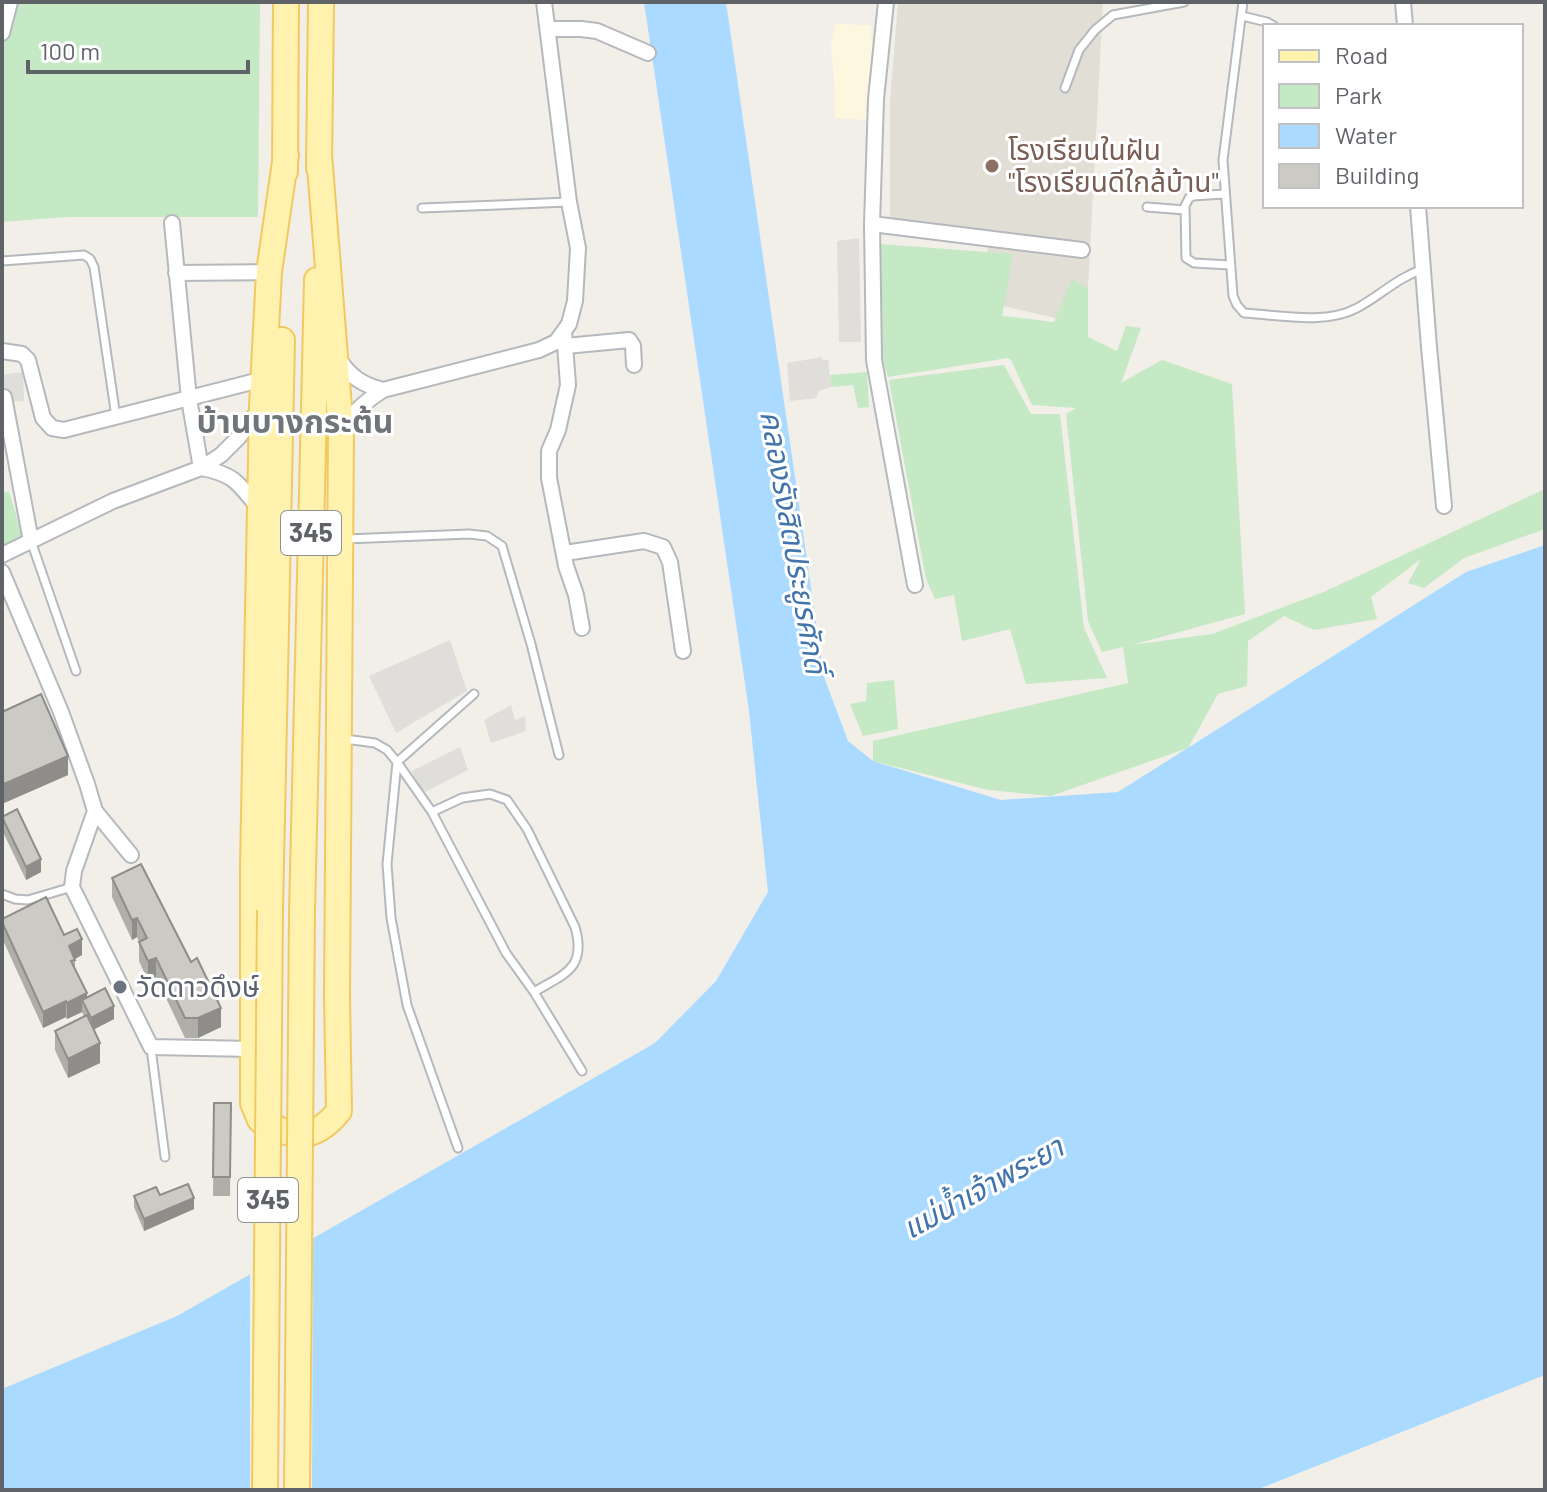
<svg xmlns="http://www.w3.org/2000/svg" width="1547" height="1492" font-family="Barlow,'Noto Sans Thai',sans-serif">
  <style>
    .commercial { fill: #fef7e0 }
    .industrial { fill: #e0deda }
    .education { fill: #e1ded6 }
    .green { fill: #c5e8c5 }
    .water { fill: #aadaff }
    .pier { fill: #f1efe8 }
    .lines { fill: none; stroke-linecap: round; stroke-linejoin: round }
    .lane-casing { stroke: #b5b8bc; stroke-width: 11 }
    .street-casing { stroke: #b5b8bc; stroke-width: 18 }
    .primary-casing { stroke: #f2c960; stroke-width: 28 }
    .lane { stroke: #fff; stroke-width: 7 }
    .street { stroke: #fff; stroke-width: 14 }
    .primary { stroke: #fff2af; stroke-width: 24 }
    .primary-bridge-casing { stroke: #f2c960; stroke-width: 28; stroke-linecap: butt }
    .primary-bridge { stroke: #fff2af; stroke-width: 24 }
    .wall { fill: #afaea9 }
    .shaded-wall { fill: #8f8d8a }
    .building { fill: #cccac5; stroke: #8f8d8a; stroke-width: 2 }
    .education-dot { fill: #8d6e63; stroke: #fff; stroke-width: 3 }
    .worship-dot { fill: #6b7280; stroke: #fff; stroke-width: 3 }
    .labels { text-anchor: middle; stroke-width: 6; stroke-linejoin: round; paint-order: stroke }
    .shield { fill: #fff; stroke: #8f9295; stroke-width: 2 }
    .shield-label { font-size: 26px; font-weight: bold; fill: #5f6368 }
    .education-label { font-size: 28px; fill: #785e54; stroke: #fff; text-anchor: start }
    .worship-label { font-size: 28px; fill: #5b616d; stroke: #fff; text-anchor: start }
    .water-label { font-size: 30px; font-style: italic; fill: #4174aa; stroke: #fff }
    .quarter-label { font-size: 32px; font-weight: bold; fill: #70757a; stroke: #fff }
  </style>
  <rect width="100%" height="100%" fill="#f1efe8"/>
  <path class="commercial" d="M835 24 871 25 872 47 868 120 835 118 834 74 831 47Z"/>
  <path class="industrial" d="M859 238 861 342H839L837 241Z
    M822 357V361L828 359 831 387 819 391 816 398 790 401 787 363Z
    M23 372 24 401 2 402V375Z
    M450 640 467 691 396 733 369 676Z
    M511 705 515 720 525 716 526 731 491 743 484 720Z
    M460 747 468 770 421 794 412 771Z"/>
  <path class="education" d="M898 2H1103L1086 325 990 303 987 240 890 231V102Z"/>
  <path class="green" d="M2 2H260L258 217H66L2 222Z
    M879 244 1013 254 1002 316 1054 322 1072 279 1088 288V337L1117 351 1126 326 1141 328 1121 383 1162 360 1232 384 1245 614 1132 645 1212 634 1326 591 1545 489V529L1464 558 1424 588 1408 583 1421 559 1371 597 1377 619 1314 630 1284 616 1248 641 1247 686 1218 694 1188 748 1051 796 988 790 873 761V741L1128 683 1123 647 1102 652 1088 621 1066 414 1076 408 1032 405 1011 360 1008 358 888 377 882 358Z
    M1004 365 1031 414H1060L1084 628 1107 678 1026 684 1010 629 962 641 954 595 935 599 926 579 889 380Z
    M867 372 869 407 858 408 853 385 831 387 830 375Z
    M2 492H9L24 540 2 553Z
    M894 680 898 729 863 736 850 704 866 701 867 683Z"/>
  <path class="water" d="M644 2H726L824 677 848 741 873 761 1001 800 1118 792 1466 572 1545 545V1375L1256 1490H2V1389L177 1316 655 1043 716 981 768 892 749 711Z"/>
  <path class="pier" d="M313 1234 312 1490H250V1269Z"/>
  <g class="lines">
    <defs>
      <path id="lane" d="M1243 2 1223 160 1233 296 1237 305 1244 313C1279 315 1326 325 1357 308 1381 295 1397 278 1423 269
        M1242 16 1267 22 1274 26
        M1065 88 1079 50 1095 30 1113 15 1184 2
        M1224 194 1193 196 1189 198 1185 206 1186 258 1194 263 1230 265
        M1147 207 1185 210
        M422 208 568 202
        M2 261 84 255 90 259 94 267 116 417
        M346 539 469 534 487 536 502 546 531 644 559 755
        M31 541 76 671
        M345 739 375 743 387 750 397 762 432 812 506 953 534 992 582 1071
        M432 812 462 798 490 794 507 800 527 829 575 927C587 969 564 974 534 992
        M2 894 15 899 28 900 72 887
        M151 1048 165 1157
        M458 1148 407 1005 391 918 387 864 397 762 474 694"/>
      <path id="street" d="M886 2 876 99 872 224 874 360 915 585
        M1403 2 1405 26
        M548 29H581L597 31 648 53
        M2 33 10 2
        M1418 206 1429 347 1444 506
        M172 223 189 399 201 468
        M872 224 1082 250
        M176 273 269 272
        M564 331 568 385 558 430 549 451V478L566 566 576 595 582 628
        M566 346 629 340 633 346 634 365
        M2 351 22 354 28 360 43 418 52 428 64 430 264 379
        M339 359C350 377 363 385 383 390
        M4 397 31 541
        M343 428C354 411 366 401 383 390L539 350 556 342 569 324 575 301 578 248 569 202 544 2
        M201 468C235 474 239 484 260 510
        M565 553 644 541 663 547 670 562 683 651
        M2 555 113 501 201 468 221 455 239 437 260 409
        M2 572 61 712 87 784 95 811 74 871 72 887 151 1047 253 1049
        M95 811 131 855"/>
      <path id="primary" d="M286 155 269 272 262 406 253 866V1103L260 1120C292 1138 313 1143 339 1111L337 996 341 432 319 154
        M319 168 321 2
        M285 172 286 2
        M270 910 282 340
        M302 913 317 280"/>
    </defs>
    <use href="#lane" class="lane-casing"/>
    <use href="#street" class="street-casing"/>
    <use href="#primary" class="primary-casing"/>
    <use href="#lane" class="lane"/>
    <use href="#street" class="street"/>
    <use href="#primary" class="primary"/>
    <defs>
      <path id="primary-bridge" d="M265 1490 270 910
        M297 1490 302 913"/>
    </defs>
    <use href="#primary-bridge" class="primary-bridge-casing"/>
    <use href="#primary-bridge" class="primary-bridge"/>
  </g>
  <path class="wall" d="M2 712 68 775 4 803 2 797Z
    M2 816 41 872 26 880 2 830Z
    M112 878 221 1027 198 1038H185L156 977 148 981 139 961V942L137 937 132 940 112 897Z
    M2 919 64 935 82 955 75 959V970L87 997 114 1019 94 1029 100 1063 68 1078 55 1050V1031L84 1017 82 1012 67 1019 66 1017 43 1028 2 938Z
    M214 1103H231L230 1196H213Z
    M160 1195 194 1209 144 1231 134 1207V1196Z"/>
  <path class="shaded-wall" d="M68 756V775L4 803V784Z
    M41 859V872L26 880V867Z
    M137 918V937L132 940V920Z
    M82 939V955L69 962V946Z
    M156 958V977L148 981V961Z
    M87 993V1010L82 1000V1012L67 1019V1003Z
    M66 1001V1017L43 1028V1012Z
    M114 1006V1019L91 1031V1018Z
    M221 1008V1027L198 1038V1018Z
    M100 1043V1063L68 1078V1059Z
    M194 1198V1209L144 1231V1219Z"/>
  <path class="building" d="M41 694 68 756 4 784 2 778V712Z
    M17 809 41 859 26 867 2 817Z
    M141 864 191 962 197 958 221 1008 198 1018H185L156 958 148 961 139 942 147 938 137 918 132 920 112 878Z
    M46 897 64 935 77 929 82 939 69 946 75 960 71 961 87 993 67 1003 66 1001 43 1012 2 922V919Z
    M105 988 114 1006 91 1018 82 1000Z
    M87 1015 100 1043 68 1059 55 1031Z
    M214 1103H231L230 1177H213Z
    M188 1184 194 1198 144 1219 134 1196 156 1187 160 1195Z"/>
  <circle class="education-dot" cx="992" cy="166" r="8"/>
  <circle class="worship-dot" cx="120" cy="987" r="8"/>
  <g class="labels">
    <g class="shield">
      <rect x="281" y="511" width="60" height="44" rx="6"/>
      <rect x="238" y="1178" width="60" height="44" rx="6"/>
    </g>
    <g class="shield-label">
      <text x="311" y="542">345</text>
      <text x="268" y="1209">345</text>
    </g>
    <g class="education-label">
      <text x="1008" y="160">โรงเรียนในฝัน<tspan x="1008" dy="32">"โรงเรียนดีใกล้บ้าน"</tspan></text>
    </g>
    <g class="worship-label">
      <text x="136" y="997">วัดดาวดึงษ์</text>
    </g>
    <g class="water-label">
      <text transform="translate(793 542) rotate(80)" y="10">คลองรังสิตประยูรศักดิ์</text>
      <text transform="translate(983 1188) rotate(-29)" y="10">แม่น้ำเจ้าพระยา</text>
    </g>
    <g class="quarter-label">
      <text x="295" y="433">บ้านบางกระต้น</text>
    </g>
  </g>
  <rect width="1547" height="1492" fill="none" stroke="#5f6368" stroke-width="8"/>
  <rect x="1263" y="24" width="260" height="184" fill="#ffffff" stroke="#bfc1c3" stroke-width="2"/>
  <rect x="1279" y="50" width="40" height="12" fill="#fff2af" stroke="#bfc1c3" stroke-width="2"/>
  <text x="1335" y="64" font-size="24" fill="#5f6368">Road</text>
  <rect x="1279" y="84" width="40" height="24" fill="#c5e8c5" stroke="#bfc1c3" stroke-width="2"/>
  <text x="1335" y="104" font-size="24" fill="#5f6368">Park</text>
  <rect x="1279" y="124" width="40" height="24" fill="#aadaff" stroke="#bfc1c3" stroke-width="2"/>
  <text x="1335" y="144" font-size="24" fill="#5f6368">Water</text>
  <rect x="1279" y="164" width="40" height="24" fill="#cccac5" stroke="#bfc1c3" stroke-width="2"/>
  <text x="1335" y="184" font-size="24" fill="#5f6368">Building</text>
  <path d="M28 60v12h220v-12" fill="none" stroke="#5f6368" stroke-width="4"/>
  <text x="40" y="60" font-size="24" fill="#5f6368" stroke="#ffffff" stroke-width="6" paint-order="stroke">100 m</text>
</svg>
